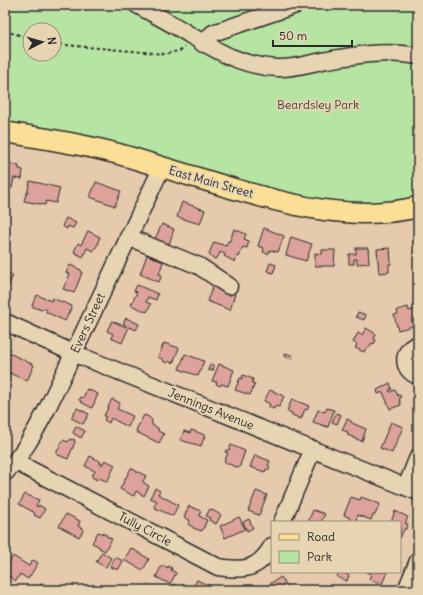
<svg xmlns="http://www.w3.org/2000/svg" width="423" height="595" font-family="Delius,sans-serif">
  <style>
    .green { fill: #b6e4a3; stroke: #708867; fill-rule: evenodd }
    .building { fill: #dda39b; stroke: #2b2b2b }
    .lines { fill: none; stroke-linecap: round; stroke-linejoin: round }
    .minor-casing { stroke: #2b2b2b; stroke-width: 19 }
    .major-casing { stroke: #2b2b2b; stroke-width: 23 }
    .path { stroke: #2b2b2b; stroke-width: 2; stroke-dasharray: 3 3; stroke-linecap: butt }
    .minor { stroke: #e7d4b2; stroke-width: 16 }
    .major { stroke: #fbdf96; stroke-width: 20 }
    .labels { text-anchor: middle; stroke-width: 4; stroke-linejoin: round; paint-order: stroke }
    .park-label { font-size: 12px; fill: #40473d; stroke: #e7d4b2 }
    .street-label { font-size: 12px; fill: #2b2b2b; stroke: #e7d4b2 }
  </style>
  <rect width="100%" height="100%" fill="#e5caad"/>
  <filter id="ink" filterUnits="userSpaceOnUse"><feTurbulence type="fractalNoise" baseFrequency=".025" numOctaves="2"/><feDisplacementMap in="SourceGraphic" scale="8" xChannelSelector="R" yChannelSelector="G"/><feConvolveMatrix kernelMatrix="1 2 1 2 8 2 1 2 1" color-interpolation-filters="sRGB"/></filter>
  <g filter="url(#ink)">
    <path class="green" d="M5 5H418V203L329 210 5 125ZM30 30H54V54H30Z"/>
    <path class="building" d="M9 163 19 166V169L23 170 22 179 14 178 12 188 5 187V164H9Z
      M30 181 60 188 56 203 46 201 45 205 24 201 26 194H27Z
      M96 182 121 191 115 206 90 197Z
      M182 202 205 210 200 224 177 217Z
      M66 218 76 223 73 228 68 226 67 229 62 226Z
      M162 224 174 229 169 244 155 239Z
      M264 228 284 236 278 252 270 250 268 254 263 252 264 248 258 246Z
      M234 229 246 234 244 239 249 241 247 248 243 247 239 257 237 256 235 262 224 256 225 254 220 252 218 257 215 259 211 257 209 254 214 242 226 246 228 241H230Z
      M88 231 100 237 98 242 99 243 93 251 87 248 83 257 74 252 78 243 81 245Z
      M291 237 312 244 306 261 286 255Z
      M418 240V253H417L413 241Z
      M356 248H368L369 263 357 264V259H354V264H349V254H356Z
      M390 248 391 264H389V272L379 273 377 249Z
      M322 250H335L334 266H315V253L322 254Z
      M147 255 163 262 159 274 162 275 159 282 140 274Z
      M270 263 276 265 273 273 267 271Z
      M70 265 81 270 82 273 74 293 63 289 70 274 66 273Z
      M5 272 13 275 7 289 5 288Z
      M137 285 158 294 156 300 148 297 146 302 151 304 147 312 131 305 137 292 134 291Z
      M213 286 235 294 230 310 207 301Z
      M37 295 51 301 52 298 72 306 65 321 46 312 47 310 43 308 42 310 33 307 32 305Z
      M408 307 409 311 416 309 418 319 414 320 413 317 411 318 413 326 398 330 394 315 398 314 397 310Z
      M358 312 366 315 364 320 356 317Z
      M126 318 139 324 136 330 129 327 122 343 111 338 113 334 107 331 112 321 126 327V325L123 324Z
      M366 328 376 334 374 339 376 340 374 344 372 343 369 348 367 347 364 352 355 348 357 344 353 342 358 333 362 335Z
      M164 343 179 348 173 363 168 361 167 363 163 361 164 360 158 357Z
      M5 351 34 365 27 381 5 371Z
      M286 353 293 356 292 359 284 356Z
      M185 354 204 361 198 376 179 369Z
      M219 364 234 370 228 386 221 384 220 386 216 384 217 382 212 381Z
      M210 365 214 366 213 371 208 370Z
      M243 375 253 379 252 383 255 384 250 395 235 390 240 378 242 379Z
      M390 383 392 389 389 390 390 392 395 390 398 396 400 395 401 398 399 399 401 405 390 409 383 392 378 394 377 390Z
      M87 389 98 394 92 408 81 402V401L79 400 81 397 83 398Z
      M270 390 284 396 279 407 275 406 274 409 269 407 270 404 264 401Z
      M112 399 120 403 117 409 133 416 128 427 111 418 109 423 104 420 106 416H104Z
      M292 399 309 406 307 410 305 409 301 419 292 415V413L287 411Z
      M77 408 89 414 83 424 71 418Z
      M327 408 334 410 328 427 313 422 318 410 325 412Z
      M336 413 341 415 337 424 332 422Z
      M144 415 149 417 152 420V425L158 428V431L164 434 159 443 136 432 137 428Z
      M347 419 351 421V422L352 423 366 429 362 441 353 438V437L347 435 348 432 342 430Z
      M391 422 403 427 392 453 380 448Z
      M76 426 85 431 81 438 73 433Z
      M191 430 205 435 201 446 180 440 184 431 190 433Z
      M70 439 72 440 74 439 75 442 68 459 56 454 63 440 68 442Z
      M231 445 245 451 239 468 224 462 228 453 225 452 226 450H229Z
      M255 455 270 461 268 466 270 467 269 470 266 469 265 472 250 467Z
      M90 456 101 462 100 464 102 465 105 460 115 465 107 482 98 477 97 480 92 477V474L93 475 95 471 85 466Z
      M131 468 136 471V472H138L146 476 143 481 144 483 149 486 144 496 136 491 134 496 120 489Z
      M155 488 160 491 158 494 178 505 173 516 155 508 154 506 157 501 150 498Z
      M256 491 267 495 259 515 248 511Z
      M25 494 39 500 36 506 38 507 39 505 45 509 40 518 34 515 35 513 19 504Z
      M351 497 360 500 361 497 380 504 375 515H373L371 520 358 515 355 522H348L350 518 344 515Z
      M189 506 201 511 199 516 207 520 202 531 193 528V527L188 524 190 520 184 517Z
      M210 509 221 515 216 524 209 520 210 518 206 516Z
      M313 510 325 514 321 522H308Z
      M395 511 408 517 405 523 408 524 406 529H404L400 538V522H391Z
      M66 514 80 521 78 526 84 529 79 537 59 526Z
      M239 517 245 529 225 538 220 526Z
      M249 519 253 528 247 531 243 522Z
      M98 532 107 535 106 536 112 539 105 551 99 548 100 547 92 543Z
      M131 548 149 559 143 570 124 560Z
      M102 552 111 558 106 567 96 562Z
      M13 556 29 566 33 560 38 563 28 579 20 574 16 581 9 576 5 582V569Z
      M115 557 123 561 118 570 111 567Z
      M162 565 168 568V566L172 568 171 570 176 573 170 584 156 577Z
      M339 572 349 575 347 581 337 577Z
      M366 572H387L382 584 369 579 371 574Z
      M281 577 290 590H271L268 585Z
      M197 580 210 586 208 590H191Z
      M42 583 54 590H37Z
      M174 584 179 587 178 590H171Z
      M184 584 191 587 189 590H181Z
      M363 586 373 590H361Z"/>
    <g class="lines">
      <defs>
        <path id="minor" d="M137 5C155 15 173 24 190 35 219 52 242 66 277 68 292 69 307 64 322 61 354 55 385 50 418 56
          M203 44 213 33 296 5
          M128 237 199 266 229 286
          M5 322 73 353 418 492
          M418 344C401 350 401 370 418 376
          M16 462 218 567C244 571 258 570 272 546
          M5 473C23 454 35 432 47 409L162 167
          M406 487 418 457
          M282 522 313 449
          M406 590 418 561"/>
        <path id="major" d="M5 132C47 139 89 145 129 157 163 167 197 178 231 188 292 206 354 222 418 207"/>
      </defs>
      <use href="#minor" class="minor-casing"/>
      <use href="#major" class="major-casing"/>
      <path class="path" d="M5 31 30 38
        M54 44 165 54 182 50 184 47"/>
      <use href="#minor" class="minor"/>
      <use href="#major" class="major"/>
    </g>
  </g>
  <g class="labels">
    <g class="park-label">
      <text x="318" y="109">Beardsley Park</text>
    </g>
    <g class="street-label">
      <text transform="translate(211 182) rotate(16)" y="4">East Main Street</text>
      <text transform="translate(88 323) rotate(-65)" y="4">Evers Street</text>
      <text transform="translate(211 409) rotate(22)" y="4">Jennings Avenue</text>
      <text transform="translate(145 529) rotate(28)" y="4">Tully Circle</text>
    </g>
  </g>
  <rect width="423" height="595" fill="none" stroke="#e7d4b2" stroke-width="20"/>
  <rect x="10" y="10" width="403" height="575" fill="none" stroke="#2b2b2b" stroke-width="1.5" filter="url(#ink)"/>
  <rect x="271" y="521" width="130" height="52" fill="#e7d4b2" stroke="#9c907c"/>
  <rect x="279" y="534" width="20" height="6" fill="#fbdf96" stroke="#9c907c"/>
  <text x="307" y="541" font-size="12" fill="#2b2b2b">Road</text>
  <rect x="279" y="551" width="20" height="12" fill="#b6e4a3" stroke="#9c907c"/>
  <text x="307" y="561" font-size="12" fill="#2b2b2b">Park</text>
  <g transform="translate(42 42) rotate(84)"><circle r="19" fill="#e7d4b2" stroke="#9c907c"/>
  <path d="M0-3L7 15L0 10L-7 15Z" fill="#2b2b2b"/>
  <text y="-6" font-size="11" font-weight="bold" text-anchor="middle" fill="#2b2b2b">N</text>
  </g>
  <path d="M273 40v6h79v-6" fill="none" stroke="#2b2b2b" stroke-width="2"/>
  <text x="279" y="40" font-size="12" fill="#2b2b2b" stroke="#e7d4b2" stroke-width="3" paint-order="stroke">50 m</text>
</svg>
